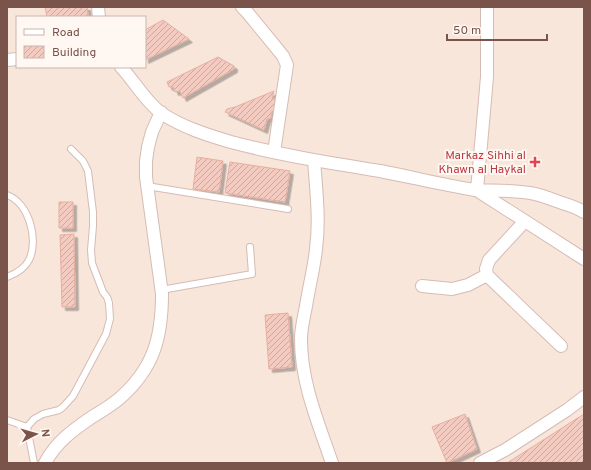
<svg xmlns="http://www.w3.org/2000/svg" width="591" height="470" font-family="Overpass,sans-serif">
  <style>
    .residential { fill: #f8e6db; fill-rule: evenodd }
    .building { fill: url(#building-hatch); stroke: #e7aea0; filter: url(#shadow) }
    .lines { fill: none; stroke-linecap: round; stroke-linejoin: round }
    .service-casing { stroke: #d5bcb4; stroke-width: 8 }
    .minor-casing { stroke: #d5bcb4; stroke-width: 14 }
    .service { stroke: #fff; stroke-width: 6 }
    .minor { stroke: #fff; stroke-width: 12 }
    .health-dot { fill: #e0444e; stroke: #fff7f2; stroke-width: 1.5 }
    .labels { text-anchor: middle; stroke-width: 4; stroke-linejoin: round; paint-order: stroke }
    .health-label { font-size: 12px; fill: #be3a42; stroke: #fff7f2; text-anchor: end }
  </style>
  <defs>
    <pattern id="building-hatch" width="6" height="6" patternUnits="userSpaceOnUse"><rect width="6" height="6" fill="#f4cbc1"/><path d="M-1 1l2-2M0 6l6-6M5 7l2-2" fill="none" stroke="#cba79f"/></pattern>
    <filter id="shadow"><feDropShadow dx="3.5" dy="3.5" stdDeviation="0" flood-color="#0004"/></filter>
  </defs>
  <rect width="100%" height="100%" fill="#fdf2eb"/>
  <path class="residential" d="M7 7H584V463H7ZM17 17H145V67H17Z"/>
  <path class="building" d="M45 7H87L88 17H47Z
    M163 20 189 39 145 60V30Z
    M218 57 234 66V69L183 98 180 91 175 92 173 87H169L167 82Z
    M274 91 272 99H275V111L271 112V118L267 119 264 130 225 112 227 109 235 107Z
    M197 157 223 161 219 192 193 189Z
    M230 162 290 171 285 202 225 193Z
    M59 202H73V228H59Z
    M74 234 75 307H62L60 235Z
    M288 313 292 367 269 369 265 315Z
    M465 414 477 449 447 463 432 427Z
    M584 414V463H507Z"/>
  <g class="lines">
    <defs>
      <path id="service" d="M147 186 288 209
        M7 195C29 203 39 240 29 260 25 268 15 274 7 277
        M161 290 252 274 250 247
        M7 420 27 427
        M27 427 34 419 43 414 59 410 63 407 73 396 106 334 110 319 109 303 107 297 103 292 92 263 91 250 93 226V212L88 171 83 161 71 149
        M27 427 34 463"/>
      <path id="minor" d="M98 7 99 17
        M242 7 247 12 283 56 287 65 274 152
        M7 60 17 59
        M121 67C135 82 145 101 161 113 182 127 207 135 231 142 280 155 330 163 380 171 412 177 443 185 475 190 486 191 497 190 508 191 519 192 529 192 539 195 546 197 554 200 562 203 569 205 577 208 584 212
        M314 160C316 189 320 219 316 249 314 268 309 287 306 306 304 317 301 328 301 339 301 383 318 422 332 463
        M477 190 487 77V7
        M478 191 584 259
        M525 221 489 260 486 269 487 275 493 281 561 346
        M422 286 452 289 468 285 487 275
        M45 463C56 442 73 430 92 417 102 411 112 405 120 398 154 368 162 337 162 294L146 177V161L148 147 152 132 161 112
        M480 463 505 450 567 410 584 397"/>
    </defs>
    <use href="#service" class="service-casing"/>
    <use href="#minor" class="minor-casing"/>
    <use href="#service" class="service"/>
    <use href="#minor" class="minor"/>
  </g>
  <path class="health-dot" d="M533 156h4v4h4v4h-4v4h-4v-4h-4v-4h4z"/>
  <g class="labels">
    <g class="health-label">
      <text x="526" y="159">Markaz Sihhi al<tspan x="526" dy="14">Khawn al Haykal</tspan></text>
    </g>
  </g>
  <rect width="591" height="470" fill="none" stroke="#7a534b" stroke-width="16"/>
  <rect x="16" y="16" width="130" height="52" fill="#fff7f2" stroke="#cab5af"/>
  <rect x="24" y="29" width="20" height="6" fill="#ffffff" stroke="#cab5af"/>
  <text x="52" y="36" font-size="12" fill="#7a534b">Road</text>
  <rect x="24" y="46" width="20" height="12" fill="url(#building-hatch)" stroke="#cab5af"/>
  <text x="52" y="56" font-size="12" fill="#7a534b">Building</text>
  <g transform="translate(36 434) rotate(84)" stroke="#fff7f2" stroke-width="3" paint-order="stroke">
  <path d="M0-3L7 15L0 10L-7 15Z" fill="#7a534b"/>
  <text y="-6" font-size="11" font-weight="bold" text-anchor="middle" fill="#7a534b">N</text>
  </g>
  <path d="M447 34v6h100v-6" fill="none" stroke="#7a534b" stroke-width="2"/>
  <text x="453" y="34" font-size="12" fill="#7a534b" stroke="#fff7f2" stroke-width="3" paint-order="stroke">50 m</text>
</svg>
